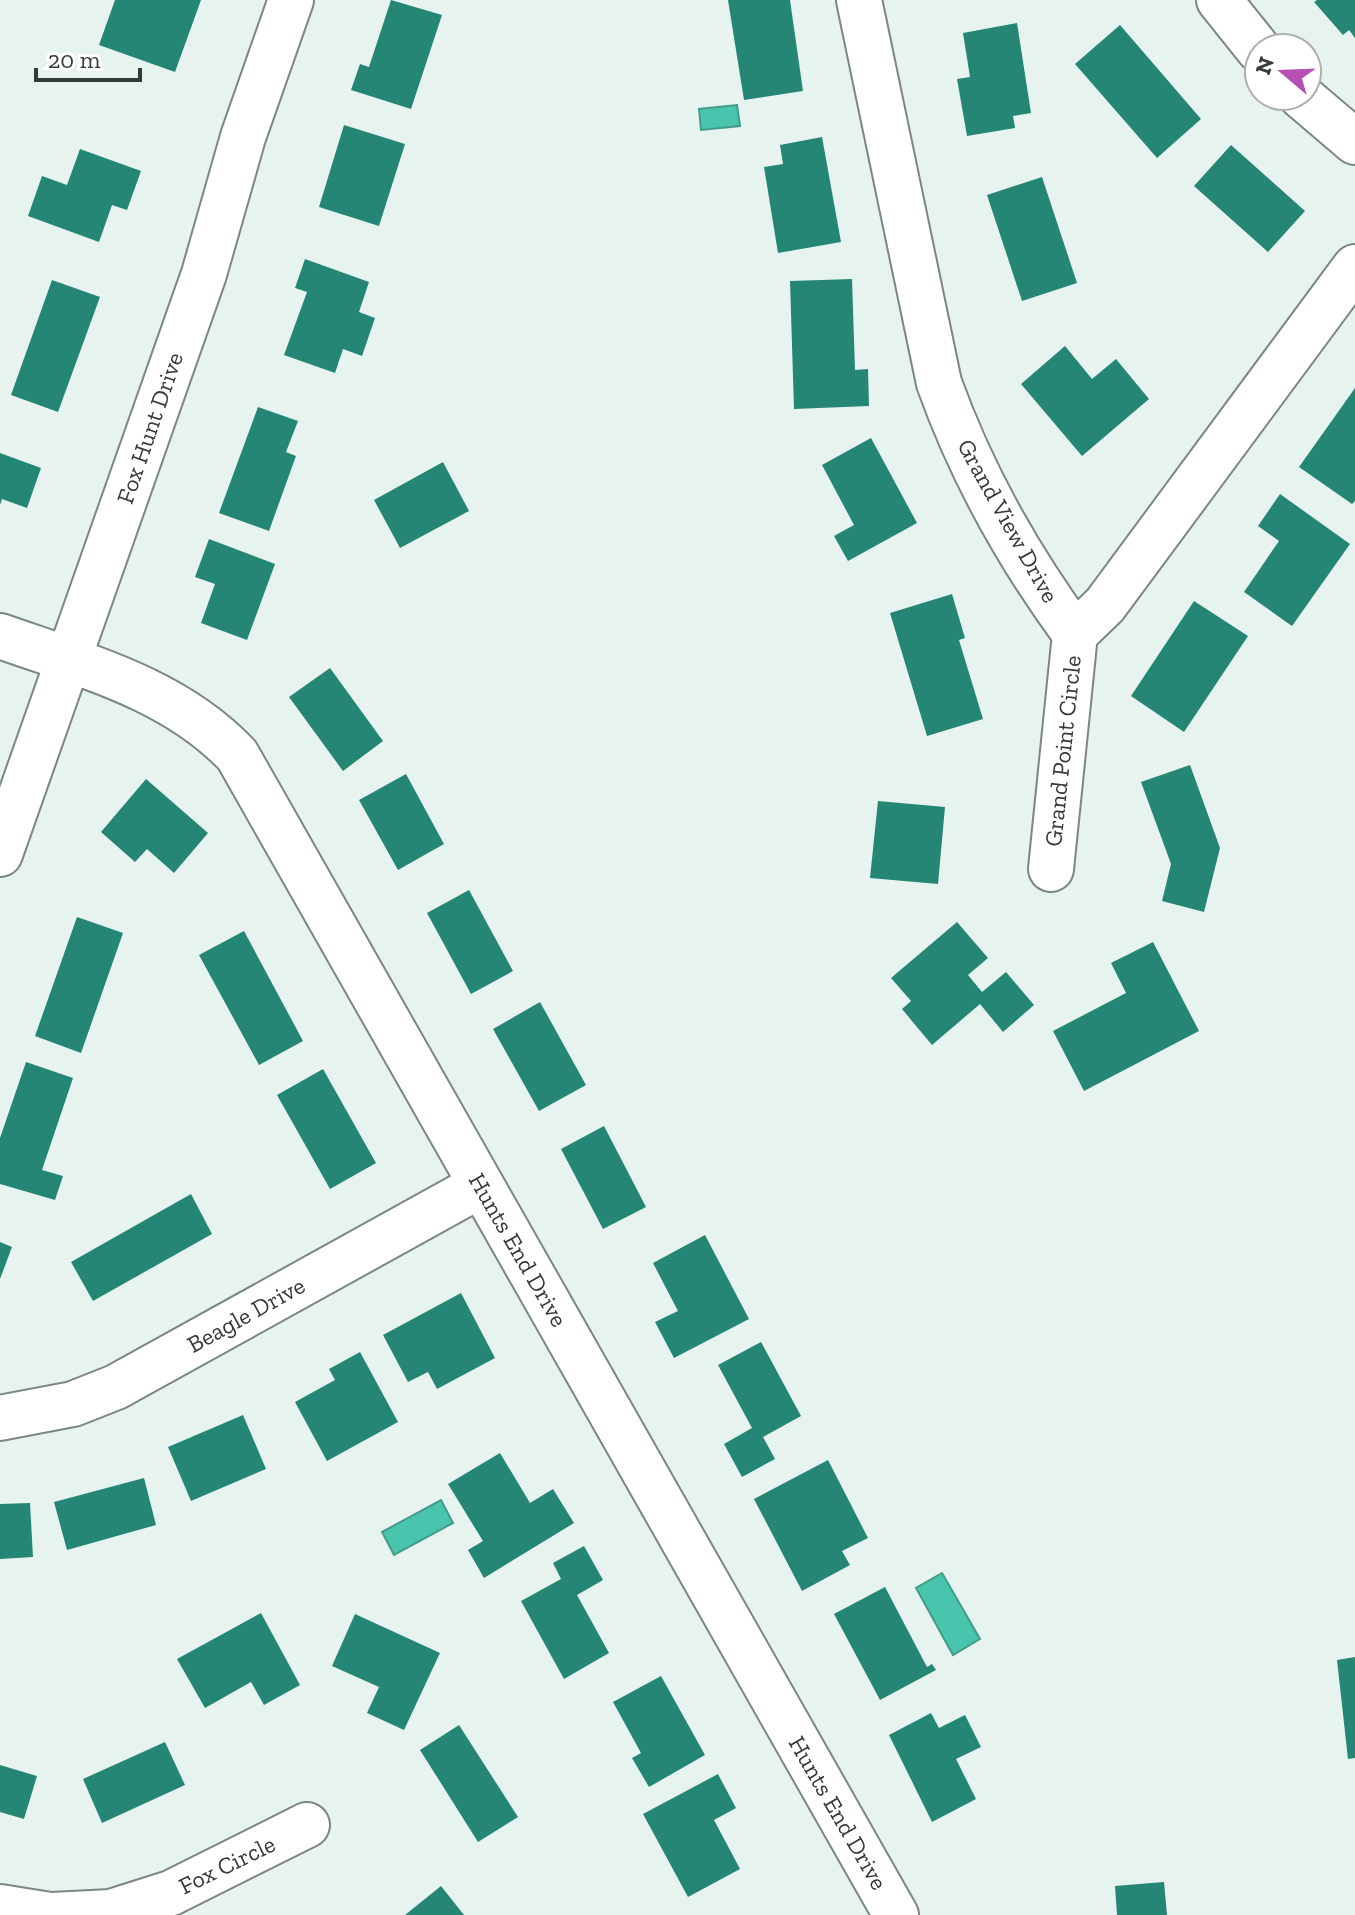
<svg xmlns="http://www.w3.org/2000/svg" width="1355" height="1915" font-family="'Zilla Slab',serif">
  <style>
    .water { fill: #4ac5ad; stroke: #439b8a; stroke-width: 2 }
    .building { fill: #268675 }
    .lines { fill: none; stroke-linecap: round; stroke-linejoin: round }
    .minor-casing { stroke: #7a8783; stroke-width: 48 }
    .minor { stroke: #fff; stroke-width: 44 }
    .labels { text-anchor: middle; stroke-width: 8; stroke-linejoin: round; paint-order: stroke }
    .street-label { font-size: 24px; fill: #343a38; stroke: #fff }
  </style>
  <rect width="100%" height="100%" fill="#e6f3ef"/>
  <path class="water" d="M737 105 740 126 701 130 699 109Z
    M441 1500 453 1523 394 1555 382 1532Z
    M942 1573 980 1639 953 1655 916 1588Z"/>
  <path class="building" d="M115 0H201L175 72 99 45Z
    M391 0 442 15 411 109 351 90 360 64 369 67Z
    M728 0H790L803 91 744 100Z
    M1317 0H1355V38L1349 30 1343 35 1314 2Z
    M1017 23 1031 113 1013 116 1015 128 967 136 957 79 970 77 963 33Z
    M1120 25 1201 119 1157 158 1075 64Z
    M344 125 405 144 379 226 319 207Z
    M822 137 841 242 778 253 764 167 783 164 780 145Z
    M1231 145 1305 211 1268 252 1194 186Z
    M80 149 141 171 127 210 112 205 99 242 28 216 42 176 67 185Z
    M1042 177 1077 283 1022 301 987 195Z
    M305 259 369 282 359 312 375 318 362 356 343 349 335 373 284 355 307 292 295 288Z
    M852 279 855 370 868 369 869 406 794 409 790 281Z
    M52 280 100 297 58 412 11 395Z
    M1065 346 1092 379 1116 359 1149 399 1082 456 1021 384Z
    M1355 388V501L1352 504 1299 467Z
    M258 407 298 421 286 452 296 456 269 531 219 513Z
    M871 438 917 523 848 561 834 536 854 525 822 465Z
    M0 453 41 468 27 508 2 499 0 505Z
    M443 462 469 511 400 548 374 500Z
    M1280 494 1350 544 1292 626 1244 592 1279 541 1258 526Z
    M209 539 275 564 247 640 201 623 215 584 195 577Z
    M952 594 965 638 959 640 983 719 927 736 890 613Z
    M1194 601 1248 636 1184 732 1131 696Z
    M330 668 383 741 343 771 289 697Z
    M1190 765 1220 848 1204 912 1162 901 1171 864 1141 782Z
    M406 774 444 844 398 870 359 800Z
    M146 779 208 833 174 873 147 849 135 862 101 832Z
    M878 801 945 807 938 884 870 878Z
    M469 890 513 971 471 994 427 913Z
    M77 917 123 933 81 1053 35 1036Z
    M957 922 988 958 968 975 982 992 1006 972 1034 1005 1003 1032 980 1004 932 1045 902 1009 911 1001 891 978Z
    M244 931 303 1041 259 1065 199 955Z
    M1153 942 1199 1031 1084 1091 1053 1031 1126 993 1111 963Z
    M540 1002 586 1085 539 1111 493 1029Z
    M26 1062 73 1078 42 1170 63 1176 55 1200 0 1184V1138Z
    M323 1069 376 1163 330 1189 277 1095Z
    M604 1126 646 1207 603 1229 561 1149Z
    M191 1194 212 1234 93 1301 71 1262Z
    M705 1235 749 1319 674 1358 655 1322 678 1311 653 1263Z
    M0 1242 12 1247 0 1279Z
    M461 1293 495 1358 437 1389 428 1372 408 1382 383 1335Z
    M761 1342 801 1416 763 1437 775 1459 742 1477 724 1444 752 1428 718 1365Z
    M360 1352 398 1422 327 1461 295 1402 335 1380 329 1369Z
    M243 1415 266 1469 191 1501 168 1447Z
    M500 1453 530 1503 553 1489 574 1523 484 1578 468 1550 483 1541 448 1484Z
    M828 1460 868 1538 842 1551 850 1565 802 1591 754 1499Z
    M144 1478 156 1525 67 1550 54 1502Z
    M30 1503 33 1557 0 1559V1504Z
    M584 1546 603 1580 577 1595 609 1653 564 1679 521 1601 561 1579 553 1563Z
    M885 1587 927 1667 932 1664 936 1670 880 1700 834 1614Z
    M261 1613 300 1685 264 1705 251 1682 205 1708 177 1659Z
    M355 1614 440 1653 404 1730 367 1713 379 1687 332 1666Z
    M1355 1657V1758L1348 1759 1337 1660Z
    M661 1676 705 1755 649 1787 632 1758 641 1753 613 1702Z
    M931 1713 939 1728 965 1715 981 1747 956 1759 976 1799 932 1822 889 1735Z
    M459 1725 518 1817 478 1842 420 1750Z
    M165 1742 185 1785 102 1823 83 1779Z
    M0 1765 37 1776 24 1819 0 1812Z
    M718 1774 736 1808 714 1820 740 1869 688 1897 643 1814Z
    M1164 1882 1167 1915H1117L1115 1886Z
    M441 1886 464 1915H405Z"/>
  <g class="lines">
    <defs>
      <path id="minor" d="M859 0 939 383C971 472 1019 558 1075 634
        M1219 0 1259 50
        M1301 96 1355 142
        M1075 634 1105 605 1355 267
        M0 636C85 666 173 688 237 755L896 1915
        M0 854 204 274 243 137 291 0
        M1051 869 1075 634
        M0 1418 73 1404 116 1387 481 1185
        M0 1907 50 1915
        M52 1915 111 1912 171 1893 307 1825"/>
    </defs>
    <use href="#minor" class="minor-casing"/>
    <use href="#minor" class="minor"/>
  </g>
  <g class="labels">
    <g class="street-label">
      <text transform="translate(150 428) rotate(-71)" y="8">Fox Hunt Drive</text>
      <text transform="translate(1008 521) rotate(61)" y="8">Grand View Drive</text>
      <text transform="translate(1063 751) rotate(-84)" y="8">Grand Point Circle</text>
      <text transform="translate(518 1250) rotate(60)" y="8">Hunts End Drive</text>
      <text transform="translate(246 1315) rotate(-29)" y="8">Beagle Drive</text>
      <text transform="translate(838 1813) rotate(60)" y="8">Hunts End Drive</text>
      <text transform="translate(227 1865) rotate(-26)" y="8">Fox Circle</text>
    </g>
  </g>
  <g transform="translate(1283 72) rotate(289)"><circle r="38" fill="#ffffff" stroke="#aeb0af" stroke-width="2"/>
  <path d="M0-6L14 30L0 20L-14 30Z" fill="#b650b4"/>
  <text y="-12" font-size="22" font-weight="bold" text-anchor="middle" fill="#343a38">N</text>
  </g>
  <path d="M36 68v12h104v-12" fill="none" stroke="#343a38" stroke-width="4"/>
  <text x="48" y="68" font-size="24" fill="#343a38" stroke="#ffffff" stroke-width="6" paint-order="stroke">20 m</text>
</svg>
